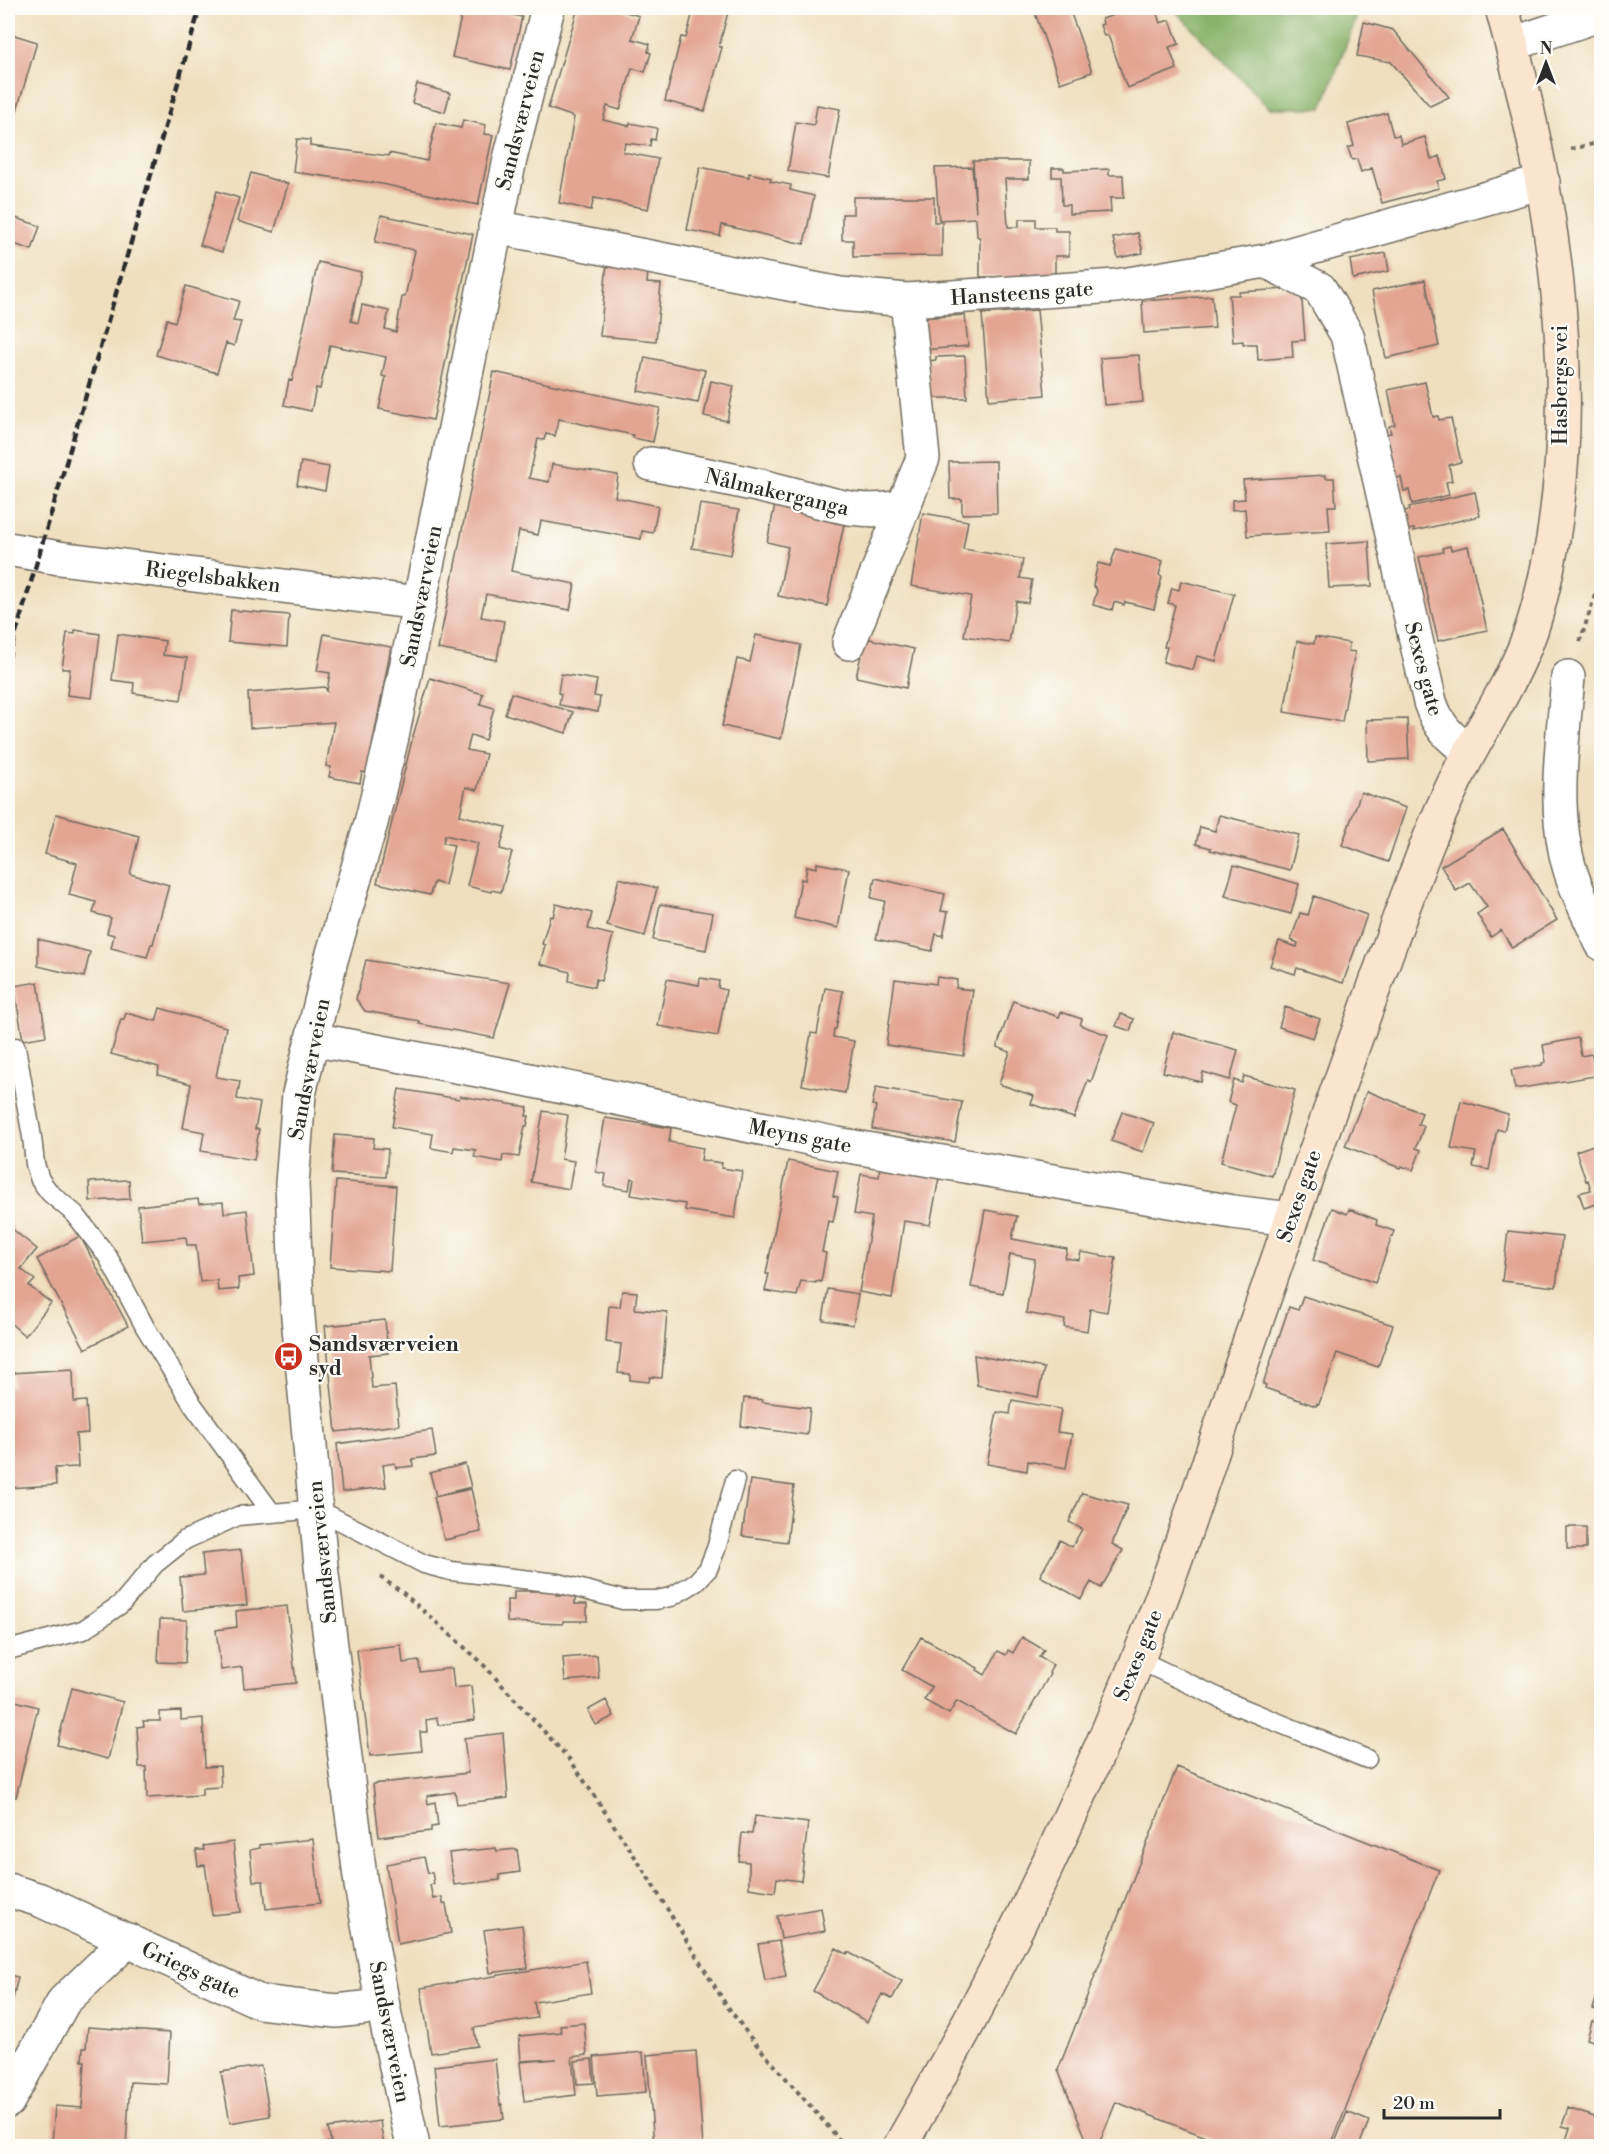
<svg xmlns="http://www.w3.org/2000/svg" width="1609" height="2154" font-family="'Libre Bodoni',serif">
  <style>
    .forest { fill: #89b36a; stroke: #5a6f4a; stroke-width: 1.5 }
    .building { fill: #e3a592 }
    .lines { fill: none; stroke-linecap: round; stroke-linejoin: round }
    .lane-casing { stroke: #706a5e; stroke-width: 21 }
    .street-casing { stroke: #706a5e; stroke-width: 36 }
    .secondary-casing { stroke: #706a5e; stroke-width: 36 }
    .path { stroke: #706a5e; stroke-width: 4; stroke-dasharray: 4.5 4.5; stroke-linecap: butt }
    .lane { stroke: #fff; stroke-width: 18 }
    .street { stroke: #fff; stroke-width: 33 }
    .secondary { stroke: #fbe5cf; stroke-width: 33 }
    .rail { stroke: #2b2b2b; stroke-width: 4.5; stroke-dasharray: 9 4.5; stroke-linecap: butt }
    .labels { text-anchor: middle; stroke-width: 4.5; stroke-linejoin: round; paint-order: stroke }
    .street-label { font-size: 21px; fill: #2b2b2b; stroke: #fdfcf7 }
    .poi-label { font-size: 21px; font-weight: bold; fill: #2b2b2b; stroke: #fdfcf7; text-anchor: start }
  </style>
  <rect width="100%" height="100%" fill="#fdfcf7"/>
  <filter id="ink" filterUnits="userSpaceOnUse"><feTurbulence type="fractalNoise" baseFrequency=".0167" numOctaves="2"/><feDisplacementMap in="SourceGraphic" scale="12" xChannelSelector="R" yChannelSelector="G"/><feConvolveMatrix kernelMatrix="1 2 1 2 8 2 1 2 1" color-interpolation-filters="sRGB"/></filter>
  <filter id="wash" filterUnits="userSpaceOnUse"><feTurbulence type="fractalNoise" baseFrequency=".008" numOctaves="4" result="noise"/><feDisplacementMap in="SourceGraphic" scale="24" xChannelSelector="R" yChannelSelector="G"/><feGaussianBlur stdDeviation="1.35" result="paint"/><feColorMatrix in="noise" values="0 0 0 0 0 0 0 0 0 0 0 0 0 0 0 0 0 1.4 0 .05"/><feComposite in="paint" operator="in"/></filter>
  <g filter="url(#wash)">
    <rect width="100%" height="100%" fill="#efdfbe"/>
    <path class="forest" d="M1173 8H1360L1322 108H1269Z"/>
    <g id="blocks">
      <path class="building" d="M463 8H481L522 17 510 70 452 57Z
        M578 8H624L623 11 639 16 632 39 650 44 648 52 651 53 645 72 632 68 620 110 607 106 603 120 629 126 630 123 657 128 655 140 651 139 650 146 625 143 623 152 658 159 648 209 594 198 591 210 559 203 574 117 548 108Z
        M694 8H729L719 47H722L705 111 665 101 681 37 686 38Z
        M1050 8H1069L1092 72 1060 83 1035 13Z
        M1134 8H1155L1160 23 1170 20 1179 44 1169 47 1177 69 1127 88 1108 35 1104 36 1100 25 1103 24 1102 19Z
        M1364 22 1393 30 1449 97 1430 106 1391 62 1357 56Z
        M8 33 37 42 17 110 8 107Z
        M417 84 450 93 445 112 412 103Z
        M817 105 840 109 828 178 788 171 796 122 814 125Z
        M1387 113 1393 136 1399 135 1401 144 1425 137 1431 159 1440 156 1446 179 1437 181 1439 188 1382 203 1372 168 1361 172 1357 159 1352 160 1348 148 1354 146 1348 124Z
        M463 120 486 125 484 134 493 135 478 205 382 184 293 172 297 139 310 140V146L389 156V153L427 161 436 123 461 128Z
        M973 161H1029V179H1005L1008 227H1019V219H1036V227H1055V231H1069V256H1055V277H980V238L977 236 976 218 939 220 935 168 972 167 976 212Z
        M700 167 749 177V173L771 178 770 181 791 185 790 190 814 196 804 244 722 225 720 236 687 230Z
        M1052 168H1064V171L1109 169V175H1123L1124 198H1110L1111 212 1069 214V205H1062L1061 177H1052Z
        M251 173 288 184 274 232 237 221Z
        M217 191 239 198 222 252 200 245Z
        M853 197H934V222H942V256L853 257V240H842V214H853Z
        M381 215 473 234 433 420 379 409 386 377 382 376 386 357 330 345 320 389 316 388 311 411 284 405 289 380 292 381 318 262 361 272 351 321 358 323 362 305 389 311 385 329 396 332 402 297H405L415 250 375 242Z
        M16 218 40 226 32 250 8 242Z
        M1138 233 1143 253 1118 258 1113 238Z
        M1386 253 1389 271 1353 279 1350 260Z
        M607 263 648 271 647 283 661 284 656 341 600 336Z
        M1425 280 1439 346 1386 358 1372 291Z
        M186 286 239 301 233 321 241 322 234 346 226 343 217 373 156 355 167 319 175 322Z
        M1301 288 1305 340 1292 341 1293 357 1258 360 1257 344H1243V341L1233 342 1229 295H1239V292Z
        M1212 296 1215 328 1144 333 1142 301Z
        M1037 310 1045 395 989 400 982 314Z
        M965 315 968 346 924 350 921 318Z
        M1139 355 1143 402 1104 405 1100 358Z
        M965 356 967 398H929L928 361 936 360V357Z
        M645 357 705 370 698 403 638 391Z
        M494 372 660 408 653 442 633 438V435L559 419 555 436 546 434 544 440 538 439 529 478 549 482 552 464 618 475 615 497 658 506 653 533 642 531 641 539 541 521 538 535 519 531 511 571 575 584 570 610 486 594 481 617 504 621 497 660 438 649Z
        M711 381 734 386 727 421 704 416Z
        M1425 382 1433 417 1438 416 1439 420 1451 418 1461 462 1449 465 1452 481 1446 482 1449 495 1412 504 1409 490 1404 491 1401 477 1395 478 1386 434 1391 433 1389 426 1395 425 1388 390Z
        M996 461 997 513 962 514V499H950L949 462Z
        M301 462 329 467 325 491 297 485Z
        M1326 475V478H1334L1336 506H1328L1330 531 1247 536 1245 509 1232 510V500L1245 499 1243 480Z
        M1475 492 1480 516 1414 531V529L1408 530 1404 511 1410 510 1409 507Z
        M700 504 739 510 731 555 692 548Z
        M775 505 845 519 827 606 778 596 788 547 767 542Z
        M923 513 968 521 963 549 1023 559 1020 578 1032 580 1028 603 1016 601 1009 643 964 636 971 596 911 586Z
        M1369 541 1372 586 1329 588 1326 544Z
        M1450 546 1451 550 1468 546 1487 630 1438 641 1419 557 1443 552 1442 548Z
        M1116 549 1163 561 1159 575 1162 577 1154 609 1125 602 1124 605 1114 602 1112 610 1093 605 1097 590 1093 585 1098 563 1110 566Z
        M1181 581 1234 594 1216 661 1197 656 1193 670 1163 662 1167 647H1164L1175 605 1168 603 1172 588 1179 590Z
        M231 610 289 615 287 647 228 642Z
        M75 630 100 634 92 698 67 695 70 669H62L67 633 75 634Z
        M118 634 165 641 163 655 187 658 181 700 133 693 134 683 112 680Z
        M324 634 391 647 367 773 362 772 360 783 329 777 331 767 326 766 334 722 250 728 248 693 325 687 327 691 330 673 317 671Z
        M756 635 801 645 781 739 722 726 737 659 750 662Z
        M1315 637 1349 643 1348 651 1355 652 1342 722 1284 712 1297 641 1314 644Z
        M865 638 914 649 906 688 856 677Z
        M561 674 597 680 594 696 600 697 598 712 559 705 561 694 558 693Z
        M430 678 483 694 480 704 494 708 485 740 471 735 467 750 486 754 477 790 466 787 460 815 506 827 500 849 512 852 501 892 492 890 491 892 467 886 478 843 445 835 443 843 454 845 445 885 434 882 430 895 377 883 413 736Z
        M511 693 573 712 566 733 505 714Z
        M1407 719 1409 759 1368 761 1367 720Z
        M1361 792 1406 808 1388 862 1342 845Z
        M56 814 139 836 130 874 169 885 153 944H151L147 957 111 948 114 935 107 933 111 918 93 913 96 902 69 895 77 863 45 854Z
        M1219 815 1299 835 1290 870 1210 850 1211 848 1196 844 1200 827 1215 831Z
        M1503 829 1557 920 1512 948 1501 930 1491 937 1477 914 1487 907 1470 883 1456 891 1441 866Z
        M817 863 849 869 838 928 794 918 801 879 805 880 807 866 817 868Z
        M1234 865 1299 884 1291 914 1225 896Z
        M619 878 657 888 645 936 607 926Z
        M875 878 945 894 941 911 948 912 943 936 936 934 932 951 876 939 885 901 871 898Z
        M1314 896 1367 915 1343 983 1297 968 1295 974 1270 966 1279 941 1297 947 1298 943 1291 940 1300 913 1308 915Z
        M556 904 592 913 588 929 613 935 601 981 596 979 594 987 569 981 570 972 540 964 545 945 542 944 550 916 553 917Z
        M660 904 713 913 706 950 653 940Z
        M38 939 90 952 84 977 38 966Z
        M366 960 510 983 494 1038 419 1024 420 1021 365 1011 356 999Z
        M937 977 957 980 956 988 973 990 964 1056 886 1045 895 979 936 984Z
        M700 978 719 981 718 988 726 990 718 1036 658 1026 667 979 699 985Z
        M38 982 46 1036 23 1040 14 986Z
        M825 988 843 991 836 1029H834L833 1037 854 1041 845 1093 802 1085 811 1033 817 1034Z
        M1013 1001 1059 1017 1061 1012 1082 1019 1080 1025 1108 1035 1091 1082 1088 1080 1074 1118 1031 1104 1034 1096 999 1084 1010 1052 997 1047Z
        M1285 1007 1320 1019 1313 1038 1279 1027Z
        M160 1008 226 1027 216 1077 240 1081 237 1099 260 1103 255 1129H259L254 1160 201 1151 204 1132 183 1128 191 1084 158 1075 159 1067 111 1054 121 1019H124L126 1013 156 1021Z
        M1121 1014 1134 1019 1130 1031 1116 1026Z
        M1173 1032 1238 1050 1230 1080 1203 1072 1201 1082 1163 1072Z
        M1578 1038 1581 1056 1592 1054 1595 1076 1515 1089 1511 1070 1542 1065V1063L1546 1062 1543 1045Z
        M1244 1076 1295 1090 1272 1176 1221 1162 1236 1105 1228 1102 1234 1080 1242 1083Z
        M876 1087 962 1102 955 1142 872 1129 876 1106 872 1105Z
        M399 1089 459 1099 460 1096 528 1107 526 1116H529L527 1126H525L519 1157 503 1155 502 1162 474 1157 476 1150 454 1147 453 1152 431 1148 433 1134 392 1127Z
        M1367 1091 1422 1113 1418 1124 1424 1126 1416 1148 1421 1150 1413 1170 1401 1166 1400 1168 1345 1146Z
        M1461 1101 1508 1114 1504 1131 1497 1129 1489 1170 1473 1167 1476 1152 1451 1148Z
        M543 1111 568 1115 561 1159 574 1161 569 1189 531 1182Z
        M1122 1112 1154 1123 1143 1152 1111 1141Z
        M605 1118 671 1128 669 1142 703 1148 701 1160 722 1163 721 1168 742 1171 735 1218 685 1210V1204L631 1195 634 1179 631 1178 629 1190 604 1186 606 1174 596 1172Z
        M335 1135 374 1138 373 1148 388 1149 386 1177 332 1174Z
        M1602 1142V1209L1598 1210 1596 1204 1584 1208 1579 1193 1591 1190 1588 1180 1586 1181 1576 1151Z
        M788 1161 838 1171 833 1196 838 1197 833 1222 828 1221 822 1252 826 1253 821 1282 816 1281V1283L801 1281 797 1296 765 1291 769 1274H766Z
        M880 1168 939 1178 930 1225 904 1221 892 1298 859 1292 872 1217 854 1214 861 1174 879 1177Z
        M129 1180 130 1199 90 1201 89 1182Z
        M336 1181 396 1186 390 1271 330 1267Z
        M198 1199 199 1204 223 1202 224 1213 247 1210 254 1276 238 1278 239 1289 218 1291 217 1280 200 1282 196 1245H187L186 1237 142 1241 138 1206Z
        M1332 1208 1347 1214 1349 1209 1377 1220 1376 1225 1394 1231 1375 1283 1313 1260Z
        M985 1210 1017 1216 1012 1239 1067 1249 1065 1258 1079 1260 1081 1252 1116 1258 1107 1312 1090 1309 1087 1331 1064 1327 1065 1320 1026 1313 1035 1259 1010 1254 1003 1293 971 1287Z
        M8 1221 13 1226 11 1228 37 1249 21 1269 35 1280 29 1286 51 1303 25 1336 8 1321Z
        M1508 1231 1562 1237 1556 1287 1502 1281Z
        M80 1236 128 1326 85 1349 37 1259Z
        M828 1289 858 1294 853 1325 823 1320Z
        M622 1291 637 1292 635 1309 667 1312 662 1378 650 1377 649 1382 630 1380V1374L618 1373 621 1344 606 1342 609 1306 620 1307Z
        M1303 1296 1393 1325 1378 1367 1337 1353 1319 1404 1317 1403 1316 1406 1265 1388 1266 1385 1263 1384 1289 1307 1298 1310Z
        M385 1320 388 1353 369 1355 372 1388 395 1386 399 1425 336 1432 325 1326Z
        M974 1355 1044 1368 1038 1397 977 1385Z
        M73 1369 74 1402 86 1401 88 1433 76 1434 78 1467 55 1468 56 1485 8 1488V1387H13L12 1373Z
        M744 1398 763 1400 762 1402 810 1408 807 1435 741 1426Z
        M1012 1400 1061 1409 1057 1432 1072 1434 1066 1468 1028 1461 1027 1471 987 1464 997 1412 1010 1414Z
        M432 1430 436 1456 412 1459 413 1466 396 1468 395 1463 383 1465 386 1487 342 1492 337 1444Z
        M465 1464 471 1487 436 1496 430 1473Z
        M750 1480 794 1486 787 1542 742 1536Z
        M471 1489 481 1532 444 1540 434 1497Z
        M1082 1493 1128 1505 1112 1544 1123 1550 1101 1588 1091 1582 1081 1599 1040 1576 1060 1540 1072 1547 1082 1529 1069 1522Z
        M1567 1527H1586V1549H1567Z
        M241 1550 247 1605 183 1611 180 1577 204 1575 202 1554Z
        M514 1591H556V1595H575V1604H587V1621H563V1624L507 1622V1600H514Z
        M287 1606 296 1683 244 1688 242 1667 221 1670 216 1630 237 1627 236 1611Z
        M160 1619 187 1620 185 1663 158 1662Z
        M921 1637 978 1668 977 1670 985 1675 998 1651 1006 1655 1008 1650 1013 1653 1022 1637 1044 1650 1039 1657 1053 1665 1049 1673 1050 1674 1016 1734 957 1701 949 1714 924 1700 932 1687 902 1670Z
        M401 1645 403 1663 419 1661 420 1672 452 1668 454 1688 471 1686 475 1720 438 1725 437 1718 426 1720 427 1732H420L422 1751 370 1756 357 1650Z
        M597 1655 599 1678 565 1681 563 1658Z
        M72 1688 123 1702 108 1759 57 1745Z
        M8 1699 38 1707 16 1797 8 1795Z
        M606 1700 614 1716 596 1725 588 1710Z
        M181 1711V1720L203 1718 205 1767 220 1766 221 1787 202 1788V1795L147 1798 146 1767H139L137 1727 144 1726 143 1721H160V1712Z
        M503 1733 508 1798 457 1804 455 1792 427 1796 428 1804 435 1802 438 1826 431 1827V1831L379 1837 373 1784 468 1773 464 1738Z
        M1177 1767 1439 1870 1332 2143 1334 2145 1347 2112 1369 2121 1359 2146H1229L1116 2102 1098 2146H1089L1058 2070Z
        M755 1816 808 1823 801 1881 777 1878 775 1892 749 1888V1862L739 1861 742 1833 752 1834Z
        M313 1839 320 1903 266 1909 263 1881H253L250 1850 260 1848 259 1845Z
        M233 1842 241 1912 212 1915 205 1865 198 1866 196 1850H204L203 1846Z
        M496 1848 497 1851 517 1849 520 1872 499 1875 500 1880 454 1885 449 1853Z
        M424 1857 428 1873 432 1872 434 1884 430 1885 433 1899 442 1897 443 1904H446L451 1933 398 1944 386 1864Z
        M821 1908 825 1931 781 1939 777 1916Z
        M522 1925 528 1968 490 1973 484 1930Z
        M779 1941 786 1976 765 1980 758 1944Z
        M836 1948 847 1954 848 1952 902 1981 892 1999 882 1994 867 2022 813 1991Z
        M586 1961 591 1993 534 2002 537 2018 474 2028 477 2046 431 2053 421 1988Z
        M8 1975 18 1977 8 2020Z
        M1598 1994 1602 1995V2044L1587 2039 1592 2021 1596 2022 1600 2011 1593 2009Z
        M584 2023 587 2055 572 2057 576 2095 524 2101 520 2062 557 2059 521 2061 519 2036 561 2032 560 2025Z
        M88 2027 170 2033 167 2084 130 2082 126 2146 52 2143 55 2106 82 2108 85 2061H82L83 2048H86Z
        M696 2051 703 2146H654L647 2055Z
        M643 2052 646 2092 597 2096 594 2057Z
        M495 2059 500 2105 502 2104 504 2119 440 2126 434 2066Z
        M592 2059 594 2083 577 2084 575 2061Z
        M261 2066 270 2116 230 2123 221 2072Z
        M1568 2108 1602 2120V2146H1564L1570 2128 1562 2126Z
        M380 2121 384 2146H326L325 2143 331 2142 328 2128Z"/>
    </g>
  </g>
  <g filter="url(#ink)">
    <use href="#blocks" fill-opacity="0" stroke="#706a5e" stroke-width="1.5"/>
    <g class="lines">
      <defs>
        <path id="lane" d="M16 1047 32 1137 35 1164 40 1180 50 1193 75 1214 108 1257 145 1327 193 1405 272 1513
          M8 1650 83 1630 121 1604 155 1564 185 1540 238 1516 317 1509 424 1564 451 1571 558 1583 623 1600H656L671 1597 696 1582 708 1569 716 1549 735 1480
          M1137 1659 1230 1703 1367 1759"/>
        <path id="street" d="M1512 44 1602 14
          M495 227 840 294 907 300 1116 286 1266 261 1543 182
          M1266 261 1320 289 1347 335 1430 702C1438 726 1449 738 1470 751
          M651 464C692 472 733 479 773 489 818 499 857 518 903 506
          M8 549 59 558 419 603
          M849 643 923 458 907 300
          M1568 677C1563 740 1551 811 1571 873 1579 897 1591 921 1602 944
          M312 1039 515 1077 837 1144 1233 1212 1291 1219
          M8 1890 40 1900 260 2002 336 2011 383 2006
          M8 2101 64 2001 128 1940
          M413 2146 383 2006 361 1885 321 1566 297 1306 292 1184 299 1094 312 1039 331 960 371 823 392 737 510 159 548 8"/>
        <path id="secondary" d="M900 2146C990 1991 1068 1830 1136 1664 1179 1558 1213 1448 1250 1340 1298 1199 1348 1059 1399 919 1416 873 1433 826 1455 781 1478 733 1509 689 1528 639 1540 607 1547 573 1553 539 1581 361 1549 180 1502 8"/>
      </defs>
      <use href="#lane" class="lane-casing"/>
      <use href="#street" class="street-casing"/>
      <use href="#secondary" class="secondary-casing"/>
      <path class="path" d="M1571 149 1602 142
        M1580 642 1602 573
        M380 1577 402 1592 480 1661 571 1761 641 1866 725 2003 750 2037 845 2146"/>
      <use href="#lane" class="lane"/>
      <use href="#street" class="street"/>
      <use href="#secondary" class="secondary"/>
      <path class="rail" d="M8 660 200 8"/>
    </g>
  </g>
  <defs>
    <symbol id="bus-disc" viewBox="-11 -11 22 22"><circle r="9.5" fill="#c8321e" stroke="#fdfcf7"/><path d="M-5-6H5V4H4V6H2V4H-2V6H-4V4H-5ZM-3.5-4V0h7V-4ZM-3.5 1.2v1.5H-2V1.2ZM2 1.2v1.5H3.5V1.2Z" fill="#fff"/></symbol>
  </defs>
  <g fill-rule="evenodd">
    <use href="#bus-disc" x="272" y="1340" width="33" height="33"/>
  </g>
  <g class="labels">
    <g class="street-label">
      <text transform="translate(520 120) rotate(-76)" y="7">Sandsværveien</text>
      <text transform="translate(1022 293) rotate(-4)" y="7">Hansteens gate</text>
      <text transform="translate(1560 385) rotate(-90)" y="7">Hasbergs vei</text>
      <text transform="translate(777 492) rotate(13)" y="7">Nålmakerganga</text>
      <text transform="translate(213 577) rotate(7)" y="7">Riegelsbakken</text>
      <text transform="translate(421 596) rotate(-79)" y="7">Sandsværveien</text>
      <text transform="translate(1424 669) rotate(75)" y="7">Sexes gate</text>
      <text transform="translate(309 1069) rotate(-79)" y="7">Sandsværveien</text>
      <text transform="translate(800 1136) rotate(11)" y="7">Meyns gate</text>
      <text transform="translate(1299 1196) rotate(-71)" y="7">Sexes gate</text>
      <text transform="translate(322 1552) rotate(-96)" y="7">Sandsværveien</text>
      <text transform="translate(1138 1655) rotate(-68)" y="7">Sexes gate</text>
      <text transform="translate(191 1970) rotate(25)" y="7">Griegs gate</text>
      <text transform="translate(390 2032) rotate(79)" y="7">Sandsværveien</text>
    </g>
    <g class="poi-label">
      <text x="309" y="1351">Sandsværveien<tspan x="309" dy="24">syd</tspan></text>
    </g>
  </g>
  <rect width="1609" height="2154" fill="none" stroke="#fdfcf7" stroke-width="30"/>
  <g transform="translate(1546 63)" stroke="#fdfcf7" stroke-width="4.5" paint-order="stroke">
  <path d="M0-4.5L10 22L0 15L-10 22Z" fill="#2b2b2b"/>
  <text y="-9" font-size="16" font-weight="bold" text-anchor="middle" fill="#2b2b2b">N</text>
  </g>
  <path d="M1384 2109v9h116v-9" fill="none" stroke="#2b2b2b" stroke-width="3"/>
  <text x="1393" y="2109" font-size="18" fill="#2b2b2b" stroke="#fdfcf7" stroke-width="4.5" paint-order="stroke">20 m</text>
</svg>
